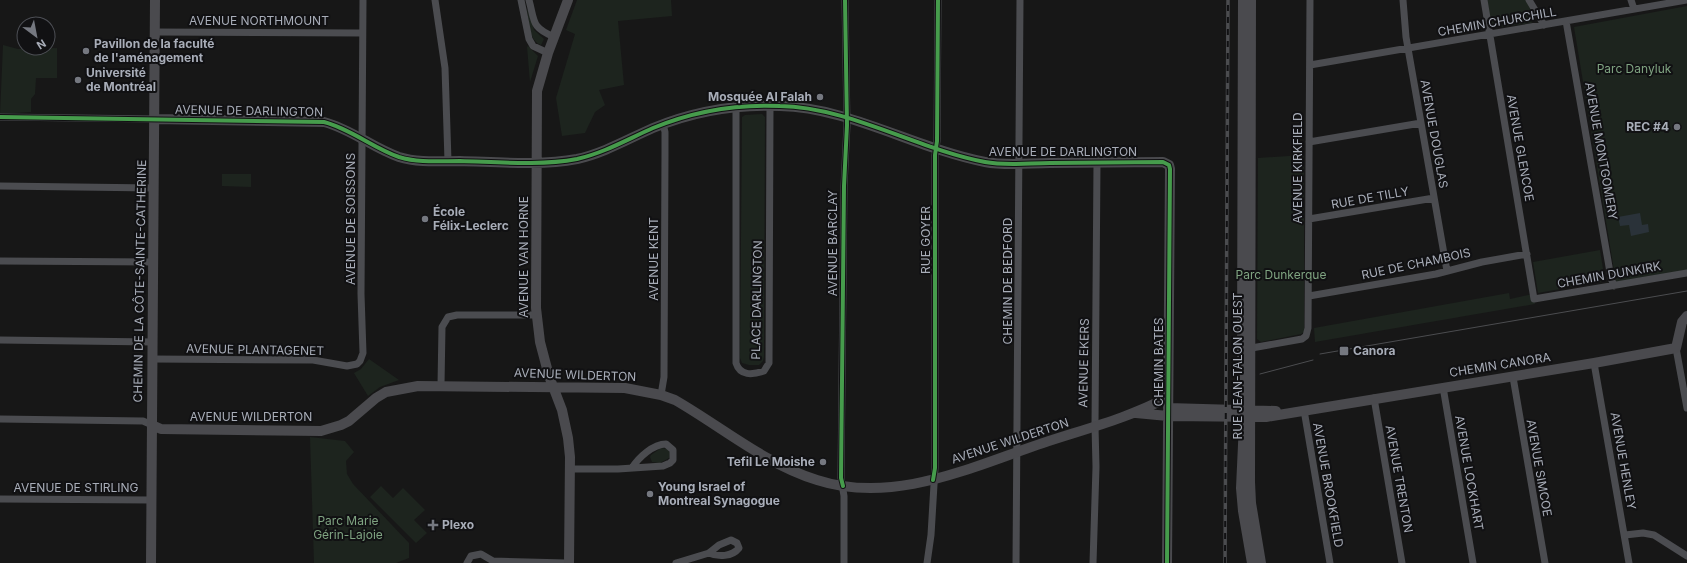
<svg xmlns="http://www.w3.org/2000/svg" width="1687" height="563" font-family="Inter,sans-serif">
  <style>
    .green { fill: #1d241e }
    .water { fill: #2a3239 }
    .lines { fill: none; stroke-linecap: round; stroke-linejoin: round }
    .street { stroke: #4b4c50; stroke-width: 7 }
    .secondary { stroke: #4a4a4e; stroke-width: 10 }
    .tram { stroke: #4b4c4f; stroke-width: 1 }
    .rail-casing { stroke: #4b4c4f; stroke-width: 3.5 }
    .rail { stroke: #111113; stroke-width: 2; stroke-dasharray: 6; stroke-linecap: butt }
    .cycleway-casing { stroke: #111113; stroke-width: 6 }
    .cycleway { stroke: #469c4c; stroke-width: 4 }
    .poi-dot { fill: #757880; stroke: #111113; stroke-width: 1.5 }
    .labels { text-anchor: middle; stroke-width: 4; stroke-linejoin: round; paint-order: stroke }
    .street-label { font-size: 12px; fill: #a8adb8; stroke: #111113 }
    .poi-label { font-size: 12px; font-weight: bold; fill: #a8adb8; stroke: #111113; text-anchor: start }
    .park-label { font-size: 12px; fill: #7fa381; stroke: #111113 }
  </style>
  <rect width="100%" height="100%" fill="#171717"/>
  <path class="green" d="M577 0H671L672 16 618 21 624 85 599 90 605 105 595 112 585 133 562 136 556 98 575 34 566 30Z
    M1487 0H1526L1536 17 1535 20 1531 23 1494 28 1491 26Z
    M1687 6V270L1616 282 1574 27Z
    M527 10H529L534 30 544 39 541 45C529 41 529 22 527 10Z
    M3 45 18 49 57 48V78H36L35 94 31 99V112L0 114Z
    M528 46 538 56 530 82 527 47Z
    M762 114 765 117 764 357 763 361 759 365H749L742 363 740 358 742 117 745 115Z
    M1304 155V332L1301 334 1261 342 1257 339 1258 158Z
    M222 174H251V187L222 186Z
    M1600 250 1605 281 1538 293 1533 262Z
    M1509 293 1510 299 1533 294 1535 304 1315 342 1314 328Z
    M369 359 399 380 380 387 368 396 354 373 361 369Z
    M310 437 345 441 354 452 346 461 347 474 353 484 409 543V558L396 563H314Z
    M661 448 667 449 670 452 669 458 660 463 652 462 650 457 651 455Z
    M381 486 393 498 403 488 425 510 414 520 427 533 416 543 370 497Z"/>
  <path class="water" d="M1640 213 1642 225 1648 224 1649 232 1631 236 1629 225 1620 226 1618 217Z"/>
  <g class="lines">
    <path class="street" d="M435 0 445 68 448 161
      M521 0 529 39 533 46 548 53
      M529 0C535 22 531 27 554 37
      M1403 0 1406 37 1447 271
      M1484 0 1534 299 1687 273
      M1529 0 1544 25
      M1631 0 1634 9
      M1566 21 1611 278 1614 286
      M155 32 362 33
      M1310 65 1687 0
      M736 107V363C740 376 752 375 764 371L769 363 770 106
      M0 117 155 119
      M1309 142 1421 123
      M0 186 154 188
      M1309 219 1434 198
      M0 261 154 262
      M1309 296 1436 274 1482 262 1527 254
      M0 340 153 342
      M1676 348 1687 408
      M1246 349 1302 339 1306 336 1308 328 1310 0
      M153 359 313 360 347 366 357 364 360 361 363 353 361 294 363 0
      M1594 363 1629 563
      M1513 377 1545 563
      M441 385 442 327 448 317 457 315H536
      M1443 387 1473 563
      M661 395 664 377 665 152V132L663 124
      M1374 398 1402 563
      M1304 410 1330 563
      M0 419 143 421 152 425
      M570 469H618L663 466 670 463 673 460V450L666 444C653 444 638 458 632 468
      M0 499 151 500
      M1625 535 1643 533 1654 535 1687 556
      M467 563 471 556 481 554 493 561 566 563
      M676 563 709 553 719 545 731 540 737 543 739 548C732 557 718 557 709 553
      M844 563V496L841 478 844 186 847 125 845 0
      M927 563 931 535 935 468V155L937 141 938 0
      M1016 563 1020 0
      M1093 563 1096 467 1095 426 1097 163"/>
    <path class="secondary" d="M568 0 548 53 537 91 536 308 540 342 549 376 562 410 568 438 570 457 569 563
      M1243 0 1242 349 1244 423 1241 488 1243 511 1252 563
      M1251 0 1250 482 1251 503 1261 563
      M155 119 324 122C351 129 373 148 399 157 418 163 440 161 460 161 497 162 540 166 577 159 604 153 628 139 653 128 694 111 736 104 780 106 848 107 917 149 985 162 1006 166 1029 163 1050 163 1088 163 1125 162 1163 162L1169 165 1170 169 1167 563
      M1168 408 1276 411
      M1136 413 1168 416 1266 417 1594 363 1676 348 1682 322 1687 316
      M152 425 161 429 321 431 341 425 349 421 376 398 386 392 418 386 625 388 661 395 675 400C722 427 765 464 817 480 894 505 971 467 1043 443 1085 429 1129 418 1168 397
      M151 563 155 0"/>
    <path class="tram" d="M1320 354 1687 291
      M1260 374 1313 360"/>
    <defs>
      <path id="rail" d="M1225 563 1228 0"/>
    </defs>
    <use href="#rail" class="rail-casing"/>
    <use href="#rail" class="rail"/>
    <defs>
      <path id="cycleway" d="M0 117 324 122C351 129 373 148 399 157 418 163 440 161 460 161 497 162 540 166 577 159 604 153 628 139 653 128 694 111 736 104 780 106 848 107 917 149 985 162 1006 166 1029 163 1050 163 1088 163 1125 162 1163 162L1169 165 1170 169 1167 563
        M933 480 935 468V155L937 141 938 0
        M843 486 841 478 844 186 847 125 845 0"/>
    </defs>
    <use href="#cycleway" class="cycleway-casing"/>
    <use href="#cycleway" class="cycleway"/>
  </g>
  <g class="poi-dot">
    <circle cx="86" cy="51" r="4"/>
    <circle cx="78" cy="80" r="4"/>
    <circle cx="820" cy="97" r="4"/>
    <circle cx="1677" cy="127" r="4"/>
    <circle cx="425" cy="219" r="4"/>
    <rect x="1339" y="346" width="10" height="10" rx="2"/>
    <circle cx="823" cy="462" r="4"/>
    <circle cx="650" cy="494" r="4"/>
    <path d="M431 519h4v4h4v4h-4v4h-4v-4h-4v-4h4z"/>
  </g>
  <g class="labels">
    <g class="street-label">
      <text x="259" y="25">AVENUE NORTHMOUNT</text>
      <text transform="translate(1497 22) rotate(-10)" y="4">CHEMIN CHURCHILL</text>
      <text transform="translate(249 111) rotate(1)" y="4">AVENUE DE DARLINGTON</text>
      <text transform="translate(1434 134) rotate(80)" y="4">AVENUE DOUGLAS</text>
      <text transform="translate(1520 148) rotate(80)" y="4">AVENUE GLENCOE</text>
      <text transform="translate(1601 151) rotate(80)" y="4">AVENUE MONTGOMERY</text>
      <text x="1063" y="156">AVENUE DE DARLINGTON</text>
      <text transform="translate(1298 168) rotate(-90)" y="4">AVENUE KIRKFIELD</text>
      <text transform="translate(1370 198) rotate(-10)" y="4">RUE DE TILLY</text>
      <text transform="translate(351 219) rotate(-90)" y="4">AVENUE DE SOISSONS</text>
      <text transform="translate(926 240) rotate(-90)" y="4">RUE GOYER</text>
      <text transform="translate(833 243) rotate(-90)" y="4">AVENUE BARCLAY</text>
      <text transform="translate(524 257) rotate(-90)" y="4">AVENUE VAN HORNE</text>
      <text transform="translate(654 259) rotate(-90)" y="4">AVENUE KENT</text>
      <text transform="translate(1416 264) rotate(-12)" y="4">RUE DE CHAMBOIS</text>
      <text transform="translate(1609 275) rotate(-10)" y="4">CHEMIN DUNKIRK</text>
      <text transform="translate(140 281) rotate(-89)" y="4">CHEMIN DE LA CÔTE-SAINTE-CATHERINE</text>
      <text transform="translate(1008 281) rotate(-90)" y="4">CHEMIN DE BEDFORD</text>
      <text transform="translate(757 300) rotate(-89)" y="4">PLACE DARLINGTON</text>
      <text transform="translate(255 350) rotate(1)" y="4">AVENUE PLANTAGENET</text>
      <text transform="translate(1159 362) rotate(-90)" y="4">CHEMIN BATES</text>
      <text transform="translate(1084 363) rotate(-89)" y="4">AVENUE EKERS</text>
      <text transform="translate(1500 365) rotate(-9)" y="4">CHEMIN CANORA</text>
      <text transform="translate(1238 366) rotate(-90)" y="4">RUE JEAN-TALON OUEST</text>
      <text transform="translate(575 375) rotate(2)" y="4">AVENUE WILDERTON</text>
      <text x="251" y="421">AVENUE WILDERTON</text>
      <text transform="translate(1010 441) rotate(-18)" y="4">AVENUE WILDERTON</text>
      <text transform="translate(1623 461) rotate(80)" y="4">AVENUE HENLEY</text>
      <text transform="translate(1539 468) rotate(80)" y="4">AVENUE SIMCOE</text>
      <text transform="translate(1469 473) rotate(80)" y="4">AVENUE LOCKHART</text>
      <text transform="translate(1399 479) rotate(80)" y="4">AVENUE TRENTON</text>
      <text transform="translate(1328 485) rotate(80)" y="4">AVENUE BROOKFIELD</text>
      <text x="76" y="492">AVENUE DE STIRLING</text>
    </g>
    <g class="poi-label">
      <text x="94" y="48">Pavillon de la faculté<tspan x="94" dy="14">de l'aménagement</tspan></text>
      <text x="86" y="77">Université<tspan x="86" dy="14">de Montréal</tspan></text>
      <text x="812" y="101" text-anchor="end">Mosquée Al Falah</text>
      <text x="1669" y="131" text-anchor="end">REC #4</text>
      <text x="433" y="216">École<tspan x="433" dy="14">Félix-Leclerc</tspan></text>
      <text x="1353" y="355">Canora</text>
      <text x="815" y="466" text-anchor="end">Tefil Le Moishe</text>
      <text x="658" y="491">Young Israel of<tspan x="658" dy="14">Montreal Synagogue</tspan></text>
      <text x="442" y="529">Plexo</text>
    </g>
    <g class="park-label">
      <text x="1634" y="73">Parc Danyluk</text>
      <text x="1281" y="279">Parc Dunkerque</text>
      <text x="348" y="525">Parc Marie<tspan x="348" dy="14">Gérin-Lajoie</tspan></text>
    </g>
  </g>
  <g transform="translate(36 36) rotate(148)"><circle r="19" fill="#111113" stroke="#4d4f55"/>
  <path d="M0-3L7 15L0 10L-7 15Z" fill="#757880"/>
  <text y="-6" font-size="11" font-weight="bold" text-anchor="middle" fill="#a8adb8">N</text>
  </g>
</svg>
